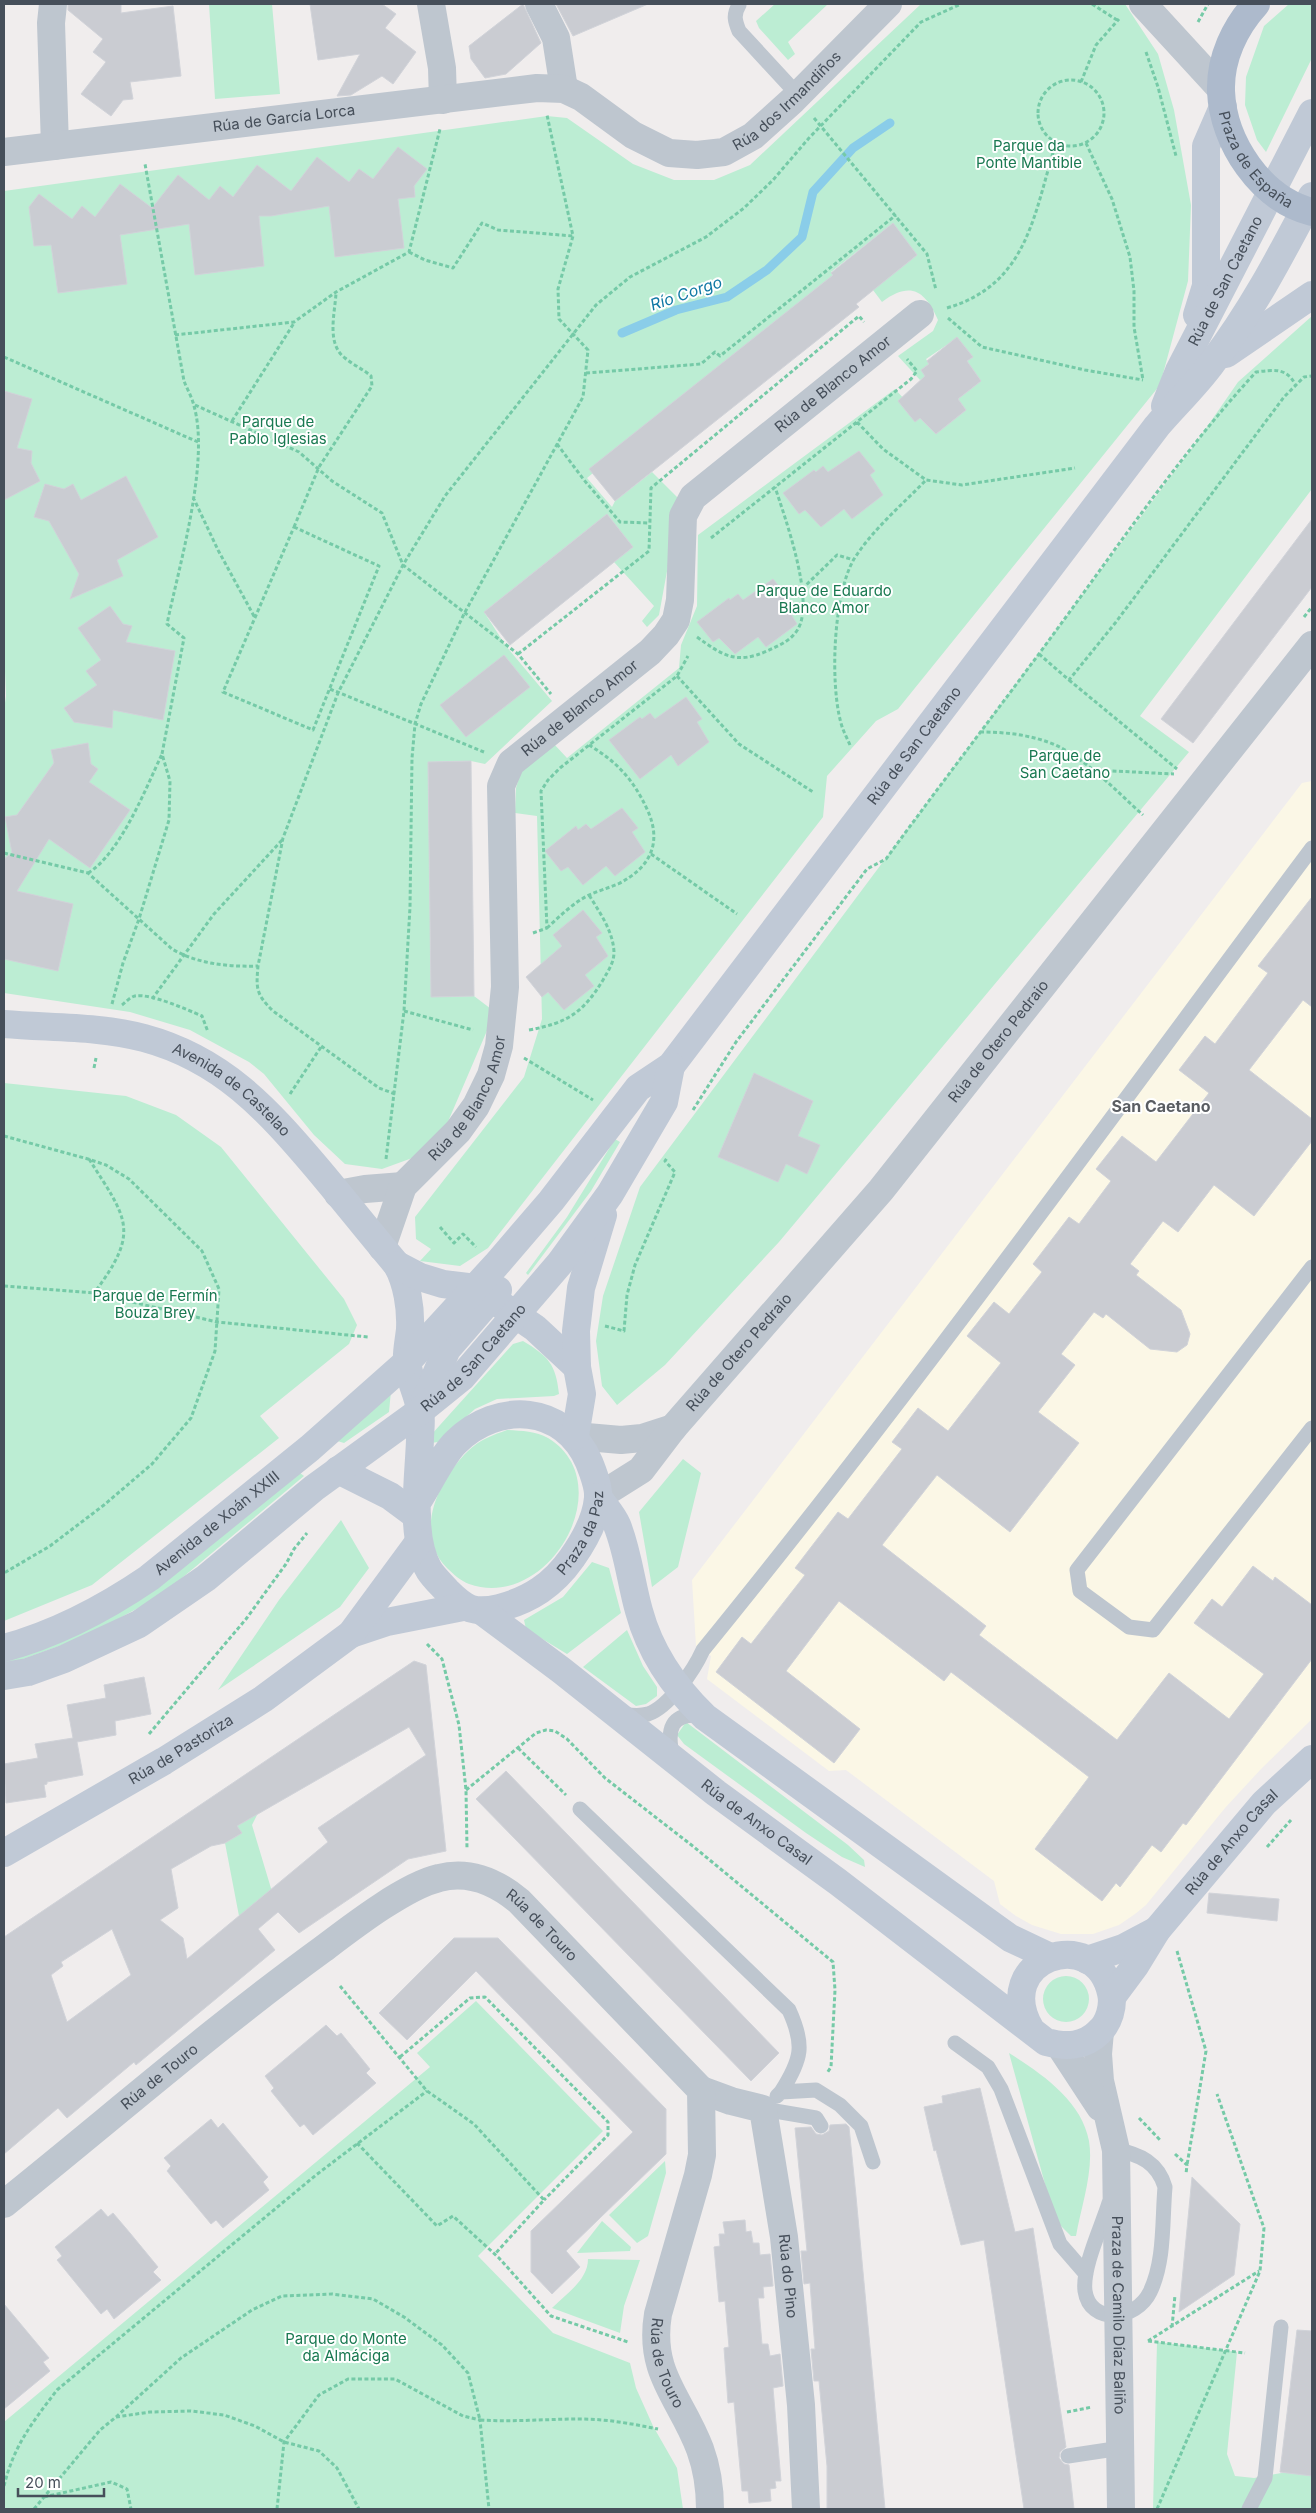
<svg xmlns="http://www.w3.org/2000/svg" width="1316" height="2513" font-family="Inter,sans-serif">
  <style>
    .commercial { fill: #fbf7e6 }
    .green { fill: #bcedd3 }
    .lines { fill: none; stroke-linecap: round; stroke-linejoin: round }
    .stream { stroke: #8acde9; stroke-width: 9 }
    .building { fill: #caccd2; stroke: #d1d3d9; fill-rule: evenodd }
    .path { stroke: #75caa7; stroke-width: 3; stroke-dasharray: 4 2.5; stroke-linecap: butt }
    .lane { stroke: #bec6cf; stroke-width: 15 }
    .street { stroke: #bec6cf; stroke-width: 28 }
    .secondary { stroke: #c0c9d6; stroke-width: 28 }
    .primary { stroke: #adbacc; stroke-width: 28 }
    .labels { text-anchor: middle; stroke-width: 4; stroke-linejoin: round; paint-order: stroke }
    .street-label { font-size: 15px; fill: #464f5a; stroke: #fff }
    .park-label { font-size: 15px; fill: #197951; stroke: #fff }
    .water-label { font-size: 16px; font-style: italic; fill: #0f78a4; stroke: #fff }
    .neighbourhood-label { font-size: 16px; font-weight: bold; fill: #5a5d62; stroke: #fff }
  </style>
  <rect width="100%" height="100%" fill="#f0eded"/>
  <path class="commercial" d="M1312 781V1719L1261 1769 1225 1808 1146 1905 1135 1914 1119 1925 1093 1934H1061L1032 1925 1016 1916 1000 1904 994 1881 846 1770 829 1771 707 1679 711 1656 696 1646 692 1580 1302 783Z"/>
  <path class="green" d="M209 4H272L280 94 215 99Z
    M775 4H828L788 42 795 54 788 60 759 28 756 21Z
    M921 4H1125L1158 54 1174 110 1191 205 1188 281 1160 385 898 709 876 721 827 776 823 817 488 1248 460 1266 420 1261 431 1249 416 1239 415 1217 524 1077 542 1019 537 816 515 813 516 788 523 764 553 743 567 758 679 668 681 645 697 606 698 535 895 389 936 434 966 410 958 399 981 381 967 361 973 357 957 338 926 359 929 364 921 370 926 376 920 380 898 356 933 331 938 320C925 290 910 281 882 302L873 290 917 255 892 224 831 272 833 275 587 478 612 507 615 501 652 472 680 500 659 615 647 627 642 621 654 606 614 562 633 547 607 514 484 612 506 646 552 701 485 764 471 761 428 762 431 997 474 996 495 1012 447 1124 415 1157 382 1169 345 1164 314 1135 264 1074 249 1062 190 1030 130 1012 4 993V710L6 696 4 647V191L547 116 567 118 633 164 674 180H714L750 165Z
    M1289 4H1312V58L1266 152 1257 140 1245 105 1246 77 1264 26Z
    M1312 316V489L1140 716 1189 752 779 1242 665 1365 617 1405 602 1386 596 1341 603 1296 640 1187 1193 447 1238 382Z
    M4 1083 126 1096 176 1115 221 1147 344 1299 357 1325 349 1344 260 1416 279 1438 92 1585 4 1621Z
    M615 1139 620 1142 591 1191 528 1275 526 1273 567 1217Z
    M523 1341C548 1356 556 1364 559 1394L554 1396 497 1399 475 1409 438 1442 431 1443V1435L513 1344Z
    M391 1391 389 1412 344 1443 334 1440Z
    M507 1430C521 1431 536 1431 548 1438 622 1483 549 1612 469 1584 461 1581 453 1574 447 1568 413 1534 438 1480 468 1451 479 1440 493 1435 507 1430Z
    M683 1459 701 1473 678 1567 652 1587 639 1512Z
    M296 1470 304 1476 176 1583 142 1606 84 1637 4 1666V1659Z
    M341 1520 369 1568 340 1607 218 1690 279 1600Z
    M592 1562 609 1568 621 1613 567 1654 526 1629 524 1620 563 1597Z
    M627 1630 643 1666 657 1687V1696L646 1704 636 1706 583 1667Z
    M686 1722 848 1845 864 1860 865 1867 842 1857 806 1833 684 1744 677 1735Z
    M252 1807 257 1815 252 1825 273 1895 239 1916 225 1843 242 1833 233 1821Z
    M1043 1999a23 23 0 1 1 46 0a23 23 0 1 1-46 0Z
    M476 2001 603 2131 478 2256 553 2333 630 2363 636 2388 653 2426 677 2468 683 2509H4V2422L430 2067 417 2053Z
    M1009 2053C1041 2073 1082 2101 1089 2141 1094 2171 1081 2207 1076 2236H1071L1058 2223 1048 2195Z
    M665 2161 666 2173 648 2236 637 2243 609 2215Z
    M602 2221 631 2247 630 2251 577 2253Z
    M588 2259 640 2260 624 2306 620 2333 552 2308C566 2294 588 2280 588 2259Z
    M1157 2342 1237 2352 1227 2454 1235 2476 1254 2478 1287 2472 1312 2475V2509H1153Z"/>
  <g class="lines">
    <path class="stream" d="M622 333 676 310 727 297 767 270 802 237 813 192 853 148 890 123"/>
  </g>
  <path class="building" d="M68 4H121V13L173 6 181 76 130 82 133 99 123 100 111 116 81 94 106 62 93 52 103 39 68 10Z
    M310 4H382L396 14 385 28 416 52 393 84 382 76 351 95 337 96 360 54 318 60Z
    M523 4 541 43 506 74 485 78 471 59 469 46Z
    M556 4H648L573 36Z
    M398 147 427 169 414 186 415 197 398 199 404 248 335 257 329 206 271 216H259L264 266 195 275 189 224 120 235 127 284 58 293 51 245 34 246 29 207 39 194 72 219 82 206 95 217 120 184 152 208 178 175 209 200 220 186 233 197 257 165 291 191 317 157 349 182 359 169 373 179Z
    M893 223 917 255 856 304 859 307 615 501 589 469 833 275 831 273Z
    M957 337 973 357 967 361 981 381 958 399 966 410 936 434 920 418 915 422 898 401 925 376 921 370 929 364 927 361Z
    M4 391 32 399 17 448 32 451 31 463 40 481 4 500Z
    M859 451 875 471 870 475 883 495 852 519 844 509 821 527 805 510 799 514 783 493 814 470 816 472 823 466 828 472Z
    M126 476 158 537 117 560 123 576 70 599 79 574 49 521 34 517 45 484 64 489 73 484 81 500Z
    M607 514 633 547 510 645 484 612Z
    M1312 519V587L1193 743 1161 719Z
    M773 579 789 599 784 603 797 624 766 647 758 637 735 654 719 638 713 642 697 622 729 598 730 600 738 594 743 600Z
    M110 606 123 624 132 626 126 642 175 651 163 720 113 710 112 728 74 722 64 708 97 685 86 671 101 660 78 628Z
    M504 655 530 687 466 737 440 705Z
    M686 697 702 719 697 722 709 742 678 766 671 755 640 779 609 740 640 717 642 719 650 713 655 719Z
    M88 743 91 764 98 769 89 782 130 810 90 868 49 839 17 891 73 904 58 971 4 959V859L12 853 5 817 17 815 54 763 51 750Z
    M471 761 474 996 431 997 428 762Z
    M622 808 638 828 632 832 645 852 615 876 606 866 583 885 568 867 561 871 545 851 576 826 578 830 586 824 591 829Z
    M1312 897V1007L1303 1000 1249 1070 1312 1119V1141L1254 1216 1214 1185 1178 1232 1163 1221 1130 1264 1139 1271 1136 1275 1181 1310 1190 1334 1187 1345 1177 1352 1150 1349 1106 1314 1103 1318 1094 1312 1061 1354 1075 1365 1038 1412 1079 1443 1010 1532 937 1475 882 1545 986 1626 979 1635 1117 1740 1169 1673 1229 1719 1264 1674 1194 1623 1212 1599 1222 1607 1253 1566 1273 1581 1275 1577 1312 1605V1659L1186 1825 1183 1823 1161 1852 1152 1845 1120 1887 1116 1883 1102 1901 1035 1849 1089 1777 951 1672 944 1681 839 1601 786 1671 860 1729 834 1763 716 1672 742 1637 751 1644 805 1575 795 1568 838 1512 848 1519 902 1449 892 1442 918 1408 948 1431 1001 1363 967 1336 994 1302 1009 1314 1042 1272 1033 1264 1069 1217 1079 1224 1111 1181 1096 1169 1122 1136 1156 1162 1209 1093 1179 1070 1205 1036 1215 1044 1268 973 1258 966Z
    M583 910 602 933 596 937 608 956 585 975 594 986 564 1010 548 992 542 997 526 977 562 946 553 935Z
    M754 1073 813 1101 798 1136 820 1145 807 1174 786 1164 778 1182 718 1157Z
    M414 1661 426 1665 446 1851 408 1859 299 1933 278 1912 258 1929 275 1950 136 2065 134 2062 67 2118 58 2108 4 2154V1937ZM409 1727 426 1755 318 1828 328 1842 187 1959 183 1938 160 1920 178 1908 171 1869 211 1846 225 1843 242 1833 237 1826ZM112 1929 131 1975 67 2022 51 1975 63 1966 61 1962Z
    M144 1677 151 1714 115 1721 116 1735 77 1742 83 1775 47 1782V1784L44 1785 46 1797 6 1803 4 1764 38 1758 35 1744 73 1738 67 1705 106 1698 104 1685Z
    M506 1771 779 2053 751 2081 476 1799Z
    M1209 1893 1279 1899 1277 1921 1207 1913Z
    M454 1938H498L666 2109V2154L566 2251 580 2267 552 2294 531 2272V2231L633 2132 476 1971 407 2040 379 2013Z
    M326 2025 337 2036 341 2033 370 2069 366 2073 376 2083 313 2135 304 2124 300 2127 271 2091 274 2088 265 2076Z
    M980 2088 1015 2232 1033 2228 1066 2447 1060 2452 1059 2458 1064 2464 1069 2465 1074 2509H1024L984 2240 961 2245 936 2150 934 2151 924 2107 943 2103 942 2096Z
    M211 2119 218 2128 223 2123 268 2177 263 2182 269 2190 223 2228 216 2220 211 2224 167 2171 171 2166 164 2158Z
    M846 2124 849 2127 856 2196 885 2509H827V2466L819 2381H814L811 2349H815L810 2283 804 2284 801 2251H807L795 2128 811 2127 816 2134 822 2135 829 2131 830 2125Z
    M1192 2177 1240 2224 1234 2275 1179 2312Z
    M101 2209 108 2217 113 2213 130 2233 158 2267 153 2272 161 2280 114 2319 107 2309 101 2314 57 2260 62 2256 55 2247Z
    M745 2220 746 2232 751 2231 753 2243H759L760 2255 770 2254 773 2286 763 2287 764 2298H758L762 2344H768L770 2356 780 2354 783 2386 773 2388 781 2481H775L776 2488 770 2489 771 2501 749 2503 748 2491H742L734 2402 728 2403 724 2348 729 2347 725 2301 719 2302 714 2247 720 2246 719 2234H725L723 2222Z
    M4 2304 49 2358 43 2362 50 2371 4 2409Z
    M1297 2330 1312 2331V2476L1280 2472Z"/>
  <g class="lines">
    <path class="path" d="M1092 4 1117 20
      M1198 22 1208 4
      M1146 52 1158 87 1176 156
      M1038 113a33 33 0 1 1 66 0a33 33 0 1 1-66 0Z
      M1081 82 1096 45 1119 19
      M814 118 927 254 936 290
      M1086 143 1112 199 1130 257 1134 291V327L1143 380
      M409 252 425 260 453 268 482 223 498 230 573 236
      M947 308C1029 284 1034 212 1056 143
      M948 318 982 347 1085 370 1143 380
      M175 335 294 322 336 292 409 252 440 129
      M4 357 198 442
      M586 373 701 364 715 352 720 356 896 215
      M195 405 299 452 332 481 382 513 403 565 518 654 551 694
      M232 421 294 323
      M857 422 883 449 926 480 962 485 1075 468
      M557 444 584 480 620 522 649 523
      M193 497 218 550 255 618
      M294 527 379 566 313 730 223 692Z
      M294 527 319 467 372 386 371 376C363 369 353 365 345 358 326 344 335 313 336 293
      M711 538 911 379 917 371 907 359
      M802 589 837 555 854 560
      M1304 617 1312 607
      M697 637C722 655 736 665 767 651 778 646 791 641 798 629 815 600 785 518 775 487
      M518 654 649 551 651 488 859 316 864 322
      M1039 654 1069 680 1116 622 1284 397 1304 377 1312 376
      M677 676 739 744 813 792
      M1069 680 1177 769
      M330 689 484 752
      M980 732C1002 732 1024 734 1045 741 1080 752 1115 790 1143 815
      M850 745C847 738 843 731 841 723 830 684 833 595 854 559 873 529 902 505 926 480
      M1093 770 1174 774
      M4 853 88 873 172 949C198 964 228 967 258 966
      M651 854 737 914
      M88 873C120 854 146 788 162 754
      M547 928C560 916 573 903 589 895 598 891 608 888 618 884 650 868 663 843 647 809 633 779 617 762 589 745
      M533 933 547 928 541 791 548 780 560 768 677 676 688 656
      M152 999 214 914 283 839
      M112 1004 123 963 139 919 169 820 170 781 162 754 184 638 167 624C179 566 210 462 194 406 192 397 187 389 184 381L145 164
      M122 1005C126 1002 130 997 135 996 150 993 188 1010 202 1016L208 1032
      M404 1011 473 1030
      M529 1030C567 1023 583 1013 603 980 608 971 614 963 614 952 613 931 600 913 589 895
      M524 1058 593 1100
      M94 1068 96 1058
      M290 1094 321 1047
      M395 1094 379 1088 273 1011C256 994 256 989 258 966L283 838 338 693 403 565 445 496 596 305 630 277 706 237 744 208 773 180 809 138 921 22 961 4
      M693 1110 736 1042 867 869 886 859C945 778 1007 698 1066 617 1127 533 1186 448 1256 372 1273 370 1286 367 1295 384
      M4 1136 88 1159 106 1165 129 1179 202 1251 219 1289 215 1351 191 1418 152 1464 104 1505 50 1546 4 1573
      M89 1159C127 1219 141 1231 94 1293
      M386 1159 404 1011 410 907 412 758 415 724 421 704 464 614 583 397 588 350 559 319 558 289 573 236 547 115
      M440 1227 454 1243 463 1234 476 1247
      M4 1286 94 1293 217 1322 368 1337
      M605 1326 624 1331 627 1295 635 1265 675 1172 665 1161 667 1158
      M427 1644 442 1659 459 1725 466 1790 467 1849
      M149 1734 246 1619 286 1564 294 1549 307 1533
      M518 1748 566 1795
      M466 1790 536 1733 546 1730 555 1731 567 1739 605 1778 694 1847 833 1962 835 1990 831 2067 827 2073
      M1267 1847 1291 1820
      M1177 1951 1206 2051 1187 2165
      M340 1986 427 2091 474 2124 544 2200 494 2255
      M400 2057 470 1998 485 1997 608 2122V2135L544 2200
      M1139 2118 1161 2141
      M357 2143 437 2226 453 2216 499 2258 551 2316 628 2342
      M1175 2154 1187 2165 1186 2174
      M1172 2327 1175 2295
      M1148 2341 1259 2271
      M1148 2341 1245 2353
      M1067 2412 1092 2407
      M116 2417 181 2358 252 2310 282 2296 332 2294 373 2299 404 2317 442 2345 468 2373 480 2420C514 2422 547 2419 581 2419 607 2419 633 2424 658 2429
      M4 2486C14 2445 32 2423 57 2390L316 2175 427 2091
      M44 2497 111 2482 127 2489 131 2509
      M34 2509 100 2430 116 2417 150 2412 191 2411 224 2415 255 2426 284 2442 319 2451 337 2468 359 2509
      M277 2509 284 2442 319 2395 348 2379H395L463 2416 480 2420 489 2509
      M1157 2509 1260 2271 1264 2228 1217 2094"/>
    <path class="lane" d="M739 5C733 15 735 21 739 31L798 95
      M1312 1267 1077 1570 1080 1591 1129 1627 1153 1630 1312 1428
      M621 1714C630 1715 638 1717 648 1714 669 1707 694 1670 703 1650 915 1390 1111 1117 1312 848
      M673 1758C666 1730 670 1711 704 1716
      M580 1809 789 2010C805 2045 802 2059 781 2092
      M955 2043 988 2067 1001 2089 1060 2244 1086 2274
      M777 2096 781 2092 816 2090 840 2105 861 2126 873 2162
      M763 2109 816 2118 821 2126
      M1109 2203C1102 2226 1082 2267 1085 2291 1090 2325 1136 2321 1150 2292 1165 2261 1162 2221 1165 2187 1158 2163 1140 2154 1116 2150
      M1068 2456 1121 2448
      M1249 2509 1265 2478 1281 2327"/>
    <g class="street">
      <path d="M53 4 51 23 55 146"/>
      <path d="M431 4 442 68 443 100"/>
      <path d="M539 4 556 38 564 89"/>
      <path d="M1143 4 1221 89"/>
      <path id="s1" d="M4 152 537 88 564 89 581 97 633 135 669 153 697 155 724 152 753 136 793 100 888 4"/>
      <path d="M338 1194 365 1189 403 1186"/>
      <path id="s2" d="M382 1247 403 1186 458 1131 476 1106 491 1075 499 1046 505 987 501 786 511 763 650 652 666 635 676 620 680 600 683 516 693 497 920 314"/>
      <path d="M575 1436 621 1440 642 1438 673 1428"/>
      <path id="s3" d="M598 1497 641 1470 673 1428 881 1190 1312 645"/>
      <path id="s4" d="M1100 2031 1098 2054 1100 2081 1116 2150 1121 2509"/>
      <path d="M1060 2046 1100 2107"/>
      <path id="s5" d="M701 2090 731 2101 763 2109 784 2237 801 2405 806 2509"/>
      <path id="s6" d="M4 2204C110 2119 213 2029 323 1949 352 1927 405 1886 439 1878 469 1870 496 1882 519 1901L701 2090 702 2155 698 2175 658 2314C648 2374 681 2398 700 2449 707 2468 710 2489 710 2509"/>
    </g>
    <g class="secondary">
      <path d="M1197 315 1206 286V146L1223 107"/>
      <path d="M1226 354 1312 295"/>
      <path id="s7" d="M1165 406 1179 371 1312 113"/>
      <path id="s8" d="M4 1024C50 1028 99 1026 144 1038 222 1059 267 1109 317 1168 344 1200 370 1233 397 1265 407 1283 411 1308 410 1329 409 1340 406 1352 407 1362 409 1379 418 1394 420 1410 422 1420 420 1430 420 1439 419 1478 409 1536 429 1570 434 1578 442 1585 448 1592 465 1609 474 1614 499 1608 530 1600 553 1585 572 1558 584 1541 596 1520 598 1498 599 1487 593 1472 589 1462 564 1404 498 1401 456 1442 443 1454 428 1486 418 1501"/>
      <path d="M397 1265 420 1277 443 1284 476 1288 535 1328 577 1367"/>
      <path d="M422 1407 447 1349 498 1290"/>
      <path d="M575 1436 582 1394 577 1367 576 1331 581 1288 603 1215"/>
      <path d="M338 1470 390 1496 417 1516"/>
      <path d="M598 1497C604 1506 613 1515 617 1525 628 1552 631 1583 639 1611 650 1652 675 1688 705 1717L992 1925 1010 1938 1050 1957"/>
      <path id="s9" d="M483 1612 561 1670 716 1793 838 1882 1046 2042C1066 2047 1084 2047 1099 2032 1109 2023 1114 2006 1111 1993 1095 1922 989 1959 1031 2030"/>
      <path d="M351 1634 387 1622 463 1607"/>
      <path id="s10" d="M4 1648C56 1634 105 1608 149 1578L310 1448 407 1362 496 1265 551 1201 638 1088 671 1066 1157 426C1175 405 1196 385 1212 363 1252 311 1282 253 1312 196"/>
      <path id="s11" d="M4 1676 28 1672 64 1659 139 1624 206 1578 314 1488 420 1411 462 1377 560 1263 610 1194 664 1102 671 1066"/>
      <path id="s12" d="M4 1853 164 1761 263 1699 351 1634 418 1543"/>
      <path d="M1087 1960 1123 1948 1157 1930"/>
      <path id="s13" d="M1112 1997 1135 1966 1157 1930 1264 1803 1312 1759"/>
    </g>
    <path class="primary" id="s14" d="M1256 4C1235 27 1220 58 1221 91 1223 143 1261 199 1312 212"/>
  </g>
  <g class="labels">
    <g class="street-label">
      <text dy="5" stroke="none"><textPath href="#s1" startOffset="824">Rúa dos Irmandiños</textPath></text>
      <text dy="5" stroke="none"><textPath href="#s1" startOffset="282">Rúa de García Lorca</textPath></text>
      <text dy="5" stroke="none"><textPath href="#s14" startOffset="176">Praza de España</textPath></text>
      <text dy="5" stroke="none"><textPath href="#s7" startOffset="139">Rúa de San Caetano</textPath></text>
      <text dy="5" stroke="none"><textPath href="#s2" startOffset="1048">Rúa de Blanco Amor</textPath></text>
      <text dy="5" stroke="none"><textPath href="#s2" startOffset="611">Rúa de Blanco Amor</textPath></text>
      <text dy="5" stroke="none"><textPath href="#s10" startOffset="1299">Rúa de San Caetano</textPath></text>
      <text dy="5" stroke="none"><textPath href="#s3" startOffset="609">Rúa de Otero Pedraio</textPath></text>
      <text dy="5" stroke="none"><textPath href="#s8" startOffset="244">Avenida de Castelao</textPath></text>
      <text dy="5" stroke="none"><textPath href="#s2" startOffset="176">Rúa de Blanco Amor</textPath></text>
      <text dy="5" stroke="none"><textPath href="#s3" startOffset="204">Rúa de Otero Pedraio</textPath></text>
      <text dy="5" stroke="none"><textPath href="#s11" startOffset="574">Rúa de San Caetano</textPath></text>
      <text dy="5" stroke="none"><textPath href="#s10" startOffset="249">Avenida de Xoán XXIII</textPath></text>
      <text dy="5" stroke="none"><textPath href="#s8" startOffset="1002">Praza da Paz</textPath></text>
      <text dy="5" stroke="none"><textPath href="#s12" startOffset="205">Rúa de Pastoriza</textPath></text>
      <text dy="5" stroke="none"><textPath href="#s9" startOffset="345">Rúa de Anxo Casal</textPath></text>
      <text dy="5" stroke="none"><textPath href="#s13" startOffset="196">Rúa de Anxo Casal</textPath></text>
      <text dy="5" stroke="none"><textPath href="#s6" startOffset="665">Rúa de Touro</textPath></text>
      <text dy="5" stroke="none"><textPath href="#s6" startOffset="201">Rúa de Touro</textPath></text>
      <text dy="5" stroke="none"><textPath href="#s5" startOffset="234">Rúa do Pino</textPath></text>
      <text dy="5" stroke="none"><textPath href="#s4" startOffset="286">Praza de Camilo Díaz Baliño</textPath></text>
      <text dy="5" stroke="none"><textPath href="#s6" startOffset="1175">Rúa de Touro</textPath></text>
    </g>
    <g class="park-label">
      <text x="1029" y="151">Parque da<tspan x="1029" dy="17">Ponte Mantible</tspan></text>
      <text x="278" y="427">Parque de<tspan x="278" dy="17">Pablo Iglesias</tspan></text>
      <text x="824" y="596">Parque de Eduardo<tspan x="824" dy="17">Blanco Amor</tspan></text>
      <text x="1065" y="761">Parque de<tspan x="1065" dy="17">San Caetano</tspan></text>
      <text x="155" y="1301">Parque de Fermín<tspan x="155" dy="17">Bouza Brey</tspan></text>
      <text x="346" y="2344">Parque do Monte<tspan x="346" dy="17">da Almáciga</tspan></text>
    </g>
    <g class="water-label">
      <text transform="translate(686 293) rotate(-19)" y="6">Río Corgo</text>
    </g>
    <g class="neighbourhood-label">
      <text x="1161" y="1112">San Caetano</text>
    </g>
  </g>
  <rect width="1316" height="2513" fill="none" stroke="#464f5a" stroke-width="10"/>
  <path d="M18 2488v8h86v-8" fill="none" stroke="#464f5a" stroke-width="2.5"/>
  <text x="25" y="2488" font-size="15" fill="#464f5a" stroke="#ffffff" stroke-width="4" paint-order="stroke">20 m</text>
</svg>
